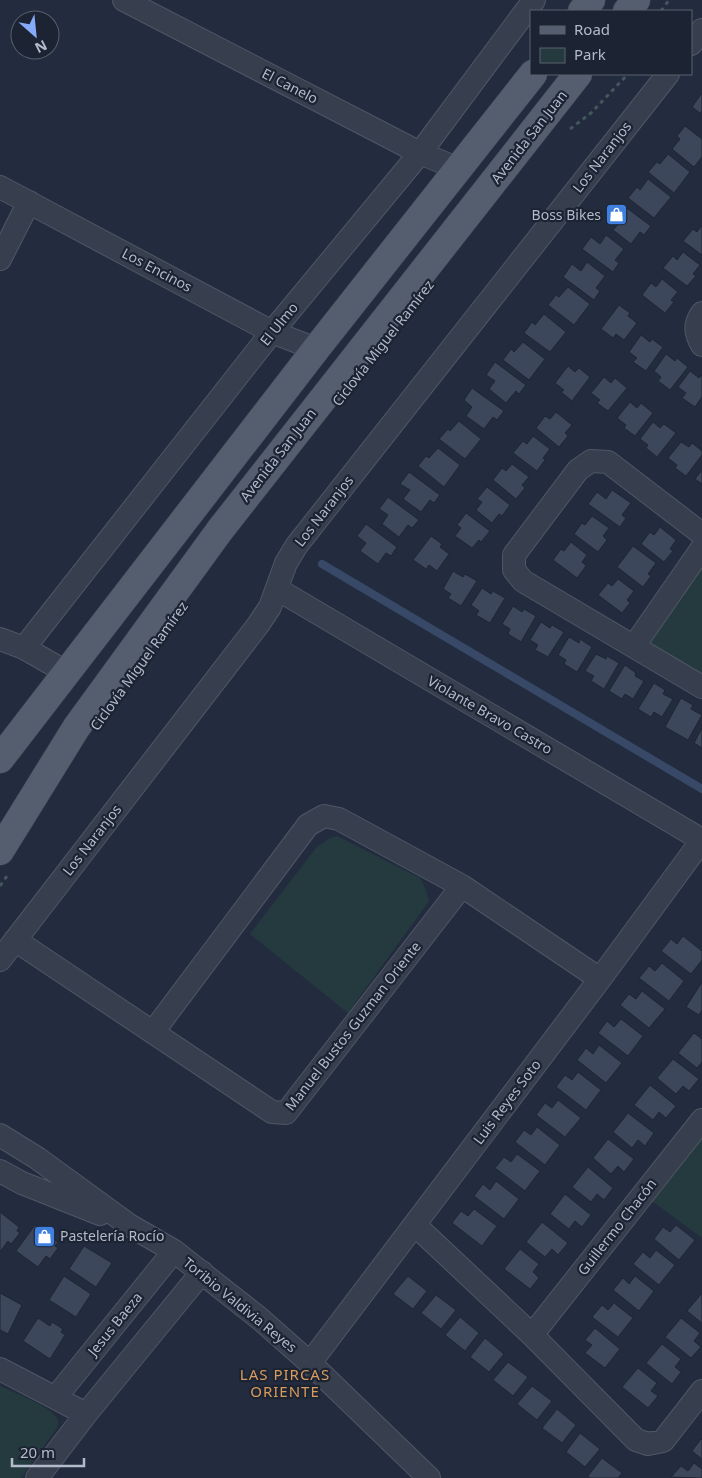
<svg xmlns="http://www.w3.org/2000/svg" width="702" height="1478" font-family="'Noto Sans',sans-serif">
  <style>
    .green { fill: #253a3f }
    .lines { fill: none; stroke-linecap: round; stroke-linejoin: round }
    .stream { stroke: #384968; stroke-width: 8 }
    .building { fill: #3d475b; stroke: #1e2635 }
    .minor-casing { stroke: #4f5766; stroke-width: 24 }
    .primary-casing { stroke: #404857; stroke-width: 29 }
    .path { stroke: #43575c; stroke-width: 3; stroke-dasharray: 4 4; stroke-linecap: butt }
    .minor { stroke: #373f4e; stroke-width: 22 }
    .primary { stroke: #555e6e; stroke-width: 28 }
    .labels { text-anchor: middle; stroke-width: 4.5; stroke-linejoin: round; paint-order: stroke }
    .street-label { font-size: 14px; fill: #b3bac9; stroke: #1c2433 }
    .poi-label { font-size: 14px; fill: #b3bac9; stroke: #1c2433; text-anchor: end }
    .neighbourhood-label { font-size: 15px; letter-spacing: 1px; fill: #d89c5f; stroke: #1c2433 }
  </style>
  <rect width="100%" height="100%" fill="#232c3e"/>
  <path class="green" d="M702 567V675L656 647 651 643 650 637Z
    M337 836 420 878 426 890 429 901 348 1013 250 934 316 848 328 839Z
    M702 1138V1238L652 1201Z
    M0 1386C13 1392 49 1406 56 1417 59 1420 58 1424 57 1428L21 1478H0Z"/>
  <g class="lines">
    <path class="stream" d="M322 564 702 789"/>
  </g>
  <path class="building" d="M702 93V111L700 113 692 107Z
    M685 126 702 139V157L694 167 672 149 680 139 677 136Z
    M668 154 690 172 674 193 648 172 657 162 660 164Z
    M648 179 671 197 654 218 628 198 637 187 640 190Z
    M620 203 651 226 644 235 640 232 631 244 613 230 620 222 611 215Z
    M702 225V255L683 241 693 229 697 232Z
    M606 235 624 249 615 260 619 263 613 272 582 249 591 237 600 244Z
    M683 252 700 265 693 274 696 276 687 286 663 268 673 256 677 260Z
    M587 262 605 276 596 288 600 291 594 300 563 277 572 264 581 271Z
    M662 279 678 292 671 300 674 302 665 313 642 295 651 283 656 287Z
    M568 287 590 304 574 325 548 305 556 295 559 297Z
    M619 305 630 313 628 316 637 323 624 340 616 334 613 338 601 329Z
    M544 314 566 332 550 352 524 333 532 322 535 325Z
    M641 335 650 342 652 339 663 347 646 371 633 362 637 358 629 352Z
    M523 342 545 359 529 380 503 360 511 349 514 352Z
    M666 354 675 361 677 358 688 367 670 390 658 381 661 377 654 371Z
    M495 362 526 385 519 394 516 391 506 403 489 389 495 381 486 375Z
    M568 366 575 372 579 368 590 377 572 401 561 392 564 390 555 383Z
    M690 371 699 378 702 375V397L695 407 682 398 686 393 678 387Z
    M604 377 611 383 615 378 627 388 608 411 597 403 600 400 591 393Z
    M472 388 504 411 497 420 493 417 484 429 466 416 472 407 464 400Z
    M630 402 637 408 641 403 653 413 635 436 624 428 626 425 617 418Z
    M556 412 572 425 565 433 568 436 559 447 536 428 545 416 550 419Z
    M459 421 481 439 465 459 439 439 448 429 450 431Z
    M653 422 660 428 664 424 676 433 657 457 646 448 648 445 640 439Z
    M533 436 550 449 543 458 545 460 537 471 513 453 523 441 527 444Z
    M681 442 689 447 692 443 702 451V455L686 476 675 468 677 465 668 458Z
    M438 448 460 465 444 487 418 466 426 456 429 458Z
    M512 464 529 477 522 485 525 488 516 499 493 480 502 468 506 471Z
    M702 470V484L695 479Z
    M409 472 440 495 434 503 430 500 421 512 403 499 410 490 400 484Z
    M487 487 510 505 502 516 499 514 492 523 476 510 482 502 477 499Z
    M612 490 631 503 622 515 626 518 620 527 588 504 597 492 606 499Z
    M388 497 419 520 412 528 408 525 399 537 382 524 388 515 379 509Z
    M466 513 490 531 481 542 479 540 472 548 455 536 461 528 457 525Z
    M592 516 609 528 603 536 607 540 598 552 574 534 582 523 585 525Z
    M366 524 397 547 391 556 386 553 378 564 360 551 366 543 357 536Z
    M660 527 676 540 670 549 673 551 664 562 641 544 650 532 654 535Z
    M431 536 442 544 440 547 449 554 437 571 429 565 426 569 413 560Z
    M571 542 587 555 582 562 586 566 577 578 553 560 561 549 564 551Z
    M633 546 656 563 648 574 651 576 643 587 617 567Z
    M453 571 463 577 465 574 477 581 461 606 448 598 451 594 443 589Z
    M618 579 634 591 627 600 630 603 622 613 598 595 608 583 612 586Z
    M482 588 491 594 493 591 505 598 490 623 476 615 479 611 471 605Z
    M513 606 522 612 524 609 536 616 521 642 508 634 510 629 502 624Z
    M541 622 550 628 552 625 564 632 548 657 535 650 538 645 530 640Z
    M569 637 579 643 580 639 592 647 577 672 564 664 566 660 558 655Z
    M596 654 606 659 607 656 619 663 604 689 591 681 594 676 585 671Z
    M625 665 636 673 635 676 644 681 633 699 625 694 622 699 609 691Z
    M654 683 665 690 663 694 673 699 662 717 654 712 651 717 638 709Z
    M681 698 693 705 691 709 702 715 688 740 665 727Z
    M702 728V748L694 743Z
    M683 936 702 951V960L691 974 661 951 671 939 677 944Z
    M662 963 684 981 669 1001 639 978 649 966 655 971Z
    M702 982V1010L699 1015 686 1007Z
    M642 991 665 1009 649 1028 620 1005 629 994 636 999Z
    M621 1019 643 1036 628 1056 598 1033 607 1021 614 1027Z
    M694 1033 702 1039V1062L697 1068 678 1053Z
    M599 1045 622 1063 606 1083 577 1060 586 1048 593 1054Z
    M673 1059 699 1079 689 1091 683 1086 676 1094 657 1078Z
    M578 1072 601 1090 586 1110 556 1087 565 1075 572 1080Z
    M650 1085 676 1106 666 1118 659 1112 653 1120 634 1105Z
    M558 1100 581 1118 565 1137 536 1115 545 1103 552 1108Z
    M628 1113 654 1133 645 1146 638 1140 632 1148 613 1132Z
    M537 1127 560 1145 545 1165 515 1142 524 1130 531 1135Z
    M608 1139 634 1159 624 1172 618 1166 611 1174 593 1158Z
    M517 1154 540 1171 525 1191 495 1168 504 1157 511 1162Z
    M588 1167 613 1188 604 1200 597 1194 591 1202 572 1187Z
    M496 1181 519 1199 504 1219 474 1196 483 1184 490 1190Z
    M565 1194 591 1215 582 1227 575 1221 569 1229 550 1214Z
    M474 1209 497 1226 482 1246 452 1223 461 1211 468 1216Z
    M0 1212 19 1227 17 1231 20 1233 11 1244 8 1241 0 1252Z
    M542 1222 568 1243 558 1255 552 1249 545 1257 526 1242Z
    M35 1225 58 1242 55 1246 58 1248 50 1259 46 1256 38 1267 16 1251Z
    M676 1225 695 1240 679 1260 654 1239 663 1227 670 1232Z
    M84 1246 112 1263 96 1287 69 1269Z
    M520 1249 539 1264 533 1272 539 1278 530 1289 504 1269Z
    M656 1250 675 1265 659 1285 633 1264 643 1252 650 1258Z
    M64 1276 91 1294 76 1317 49 1300Z
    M408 1276 427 1291 413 1309 393 1294Z
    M635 1276 654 1291 639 1311 613 1290 623 1278 629 1284Z
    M0 1293 22 1305 8 1334 0 1330Z
    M702 1293V1323L687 1311Z
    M436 1295 456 1310 441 1329 421 1313Z
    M614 1303 633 1318 618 1337 592 1317 602 1305 608 1310Z
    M460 1317 479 1333 465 1351 445 1335Z
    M38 1318 50 1326 52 1322 63 1329 61 1332 65 1335 50 1359 23 1341Z
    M681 1318 700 1333 694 1341 701 1347 691 1358 665 1337Z
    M595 1328 620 1349 605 1368 585 1353 592 1345 585 1340Z
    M485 1338 504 1354 489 1372 470 1357Z
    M662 1344 681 1359 675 1367 681 1372 672 1384 646 1363Z
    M508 1362 528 1377 513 1396 493 1380Z
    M638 1368 657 1383 651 1391 658 1396 648 1408 622 1387Z
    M532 1386 552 1401 537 1420 517 1404Z
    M557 1409 576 1425 562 1443 542 1428Z
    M580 1433 600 1449 585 1467 566 1452Z
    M701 1439 702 1440V1459L692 1451Z
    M602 1458 622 1473 618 1478H590L588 1476Z
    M694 1463 702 1469V1478L671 1477 681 1466 688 1471Z"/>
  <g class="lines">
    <defs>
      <path id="minor" d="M124 0 420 153 459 169
        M691 44 702 30
        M0 187 272 332 316 349
        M0 259 29 202
        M702 313C694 324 695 333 702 345
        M702 534 608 462 591 461 578 470 514 555V570L523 581 702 687
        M277 589 702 840
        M0 639 24 648 66 672
        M634 646 702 548
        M24 648 272 332 420 153 534 0
        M15 940 272 1112 286 1113 462 886
        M0 960 258 625 270 607 286 563 297 545 668 74
        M153 1032 308 825 324 816 339 819 462 886 600 979
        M0 1135 37 1158 129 1225 174 1251 259 1318 310 1363 429 1478
        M0 1171 22 1183 100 1214
        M415 1225 532 1335 636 1440 648 1444 663 1441 702 1391
        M532 1335 702 1120
        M310 1363 600 979 702 840
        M0 1369 86 1414
        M56 1397 174 1251
        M37 1478 86 1414 202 1272"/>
      <path id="primary" d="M582 11 591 0
        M627 11 636 0
        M0 759 316 349 533 74
        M0 851 76 728 220 530 578 74"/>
    </defs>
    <use href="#minor" class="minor-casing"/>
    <use href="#primary" class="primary-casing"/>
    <path class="path" d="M661 11 669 0
      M570 129 591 113 628 74
      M0 886 7 876"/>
    <use href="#minor" class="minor"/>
    <use href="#primary" class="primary"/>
  </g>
  <defs>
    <symbol id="shop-square" viewBox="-11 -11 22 22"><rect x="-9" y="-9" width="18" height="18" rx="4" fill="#3f7fe0" stroke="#1c2433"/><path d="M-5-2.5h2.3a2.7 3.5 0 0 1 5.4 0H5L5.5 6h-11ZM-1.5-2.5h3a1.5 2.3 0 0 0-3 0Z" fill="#fff"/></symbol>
  </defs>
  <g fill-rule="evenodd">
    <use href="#shop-square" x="604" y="202" width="25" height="25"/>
    <use href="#shop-square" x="32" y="1224" width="25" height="25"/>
  </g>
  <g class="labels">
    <g class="street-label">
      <text transform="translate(290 86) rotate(27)" y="5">El Canelo</text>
      <text transform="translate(529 137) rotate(-52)" y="5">Avenida San Juan</text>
      <text transform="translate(602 157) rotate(-52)" y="5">Los Naranjos</text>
      <text transform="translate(157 270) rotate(28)" y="5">Los Encinos</text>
      <text transform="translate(279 324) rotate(-51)" y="5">El Ulmo</text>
      <text transform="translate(383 343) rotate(-52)" y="5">Ciclovía Miguel Ramírez</text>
      <text transform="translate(278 455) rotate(-52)" y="5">Avenida San Juan</text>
      <text transform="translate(324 511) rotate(-52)" y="5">Los Naranjos</text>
      <text transform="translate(139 666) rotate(-54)" y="5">Ciclovía Miguel Ramírez</text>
      <text transform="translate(490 715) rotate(30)" y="5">Violante Bravo Castro</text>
      <text transform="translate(92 840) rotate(-52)" y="5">Los Naranjos</text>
      <text transform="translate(353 1026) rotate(-52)" y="5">Manuel Bustos Guzman Oriente</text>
      <text transform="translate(507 1102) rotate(-53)" y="5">Luis Reyes Soto</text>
      <text transform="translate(617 1227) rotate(-52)" y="5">Guillermo Chacón</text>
      <text transform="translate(240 1305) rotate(39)" y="5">Toribio Valdivia Reyes</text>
      <text transform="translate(115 1324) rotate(-51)" y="5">Jesus Baeza</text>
    </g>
    <g class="poi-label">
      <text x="601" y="220">Boss Bikes</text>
      <text x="60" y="1241" text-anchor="start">Pastelería Rocío</text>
    </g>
    <g class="neighbourhood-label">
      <text x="285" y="1380">LAS PIRCAS<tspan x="285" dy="17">ORIENTE</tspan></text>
    </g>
  </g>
  <rect x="530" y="10" width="162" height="65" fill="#1c2433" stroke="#58606f"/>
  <rect x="540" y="26" width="25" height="8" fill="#555e6e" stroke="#58606f"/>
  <text x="574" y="35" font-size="15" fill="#b3bac9">Road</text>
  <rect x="540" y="48" width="25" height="15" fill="#253a3f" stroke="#58606f"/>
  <text x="574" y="60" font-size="15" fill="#b3bac9">Park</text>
  <g transform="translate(35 35) rotate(153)"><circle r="24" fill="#1c2433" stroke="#58606f"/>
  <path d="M0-4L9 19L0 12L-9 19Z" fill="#86abfb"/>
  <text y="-8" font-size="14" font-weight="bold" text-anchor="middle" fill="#b3bac9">N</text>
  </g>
  <path d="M12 1458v8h72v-8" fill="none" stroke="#b3bac9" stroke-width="2.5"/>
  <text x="20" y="1458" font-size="15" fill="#b3bac9" stroke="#1c2433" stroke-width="4" paint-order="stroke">20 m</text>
</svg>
